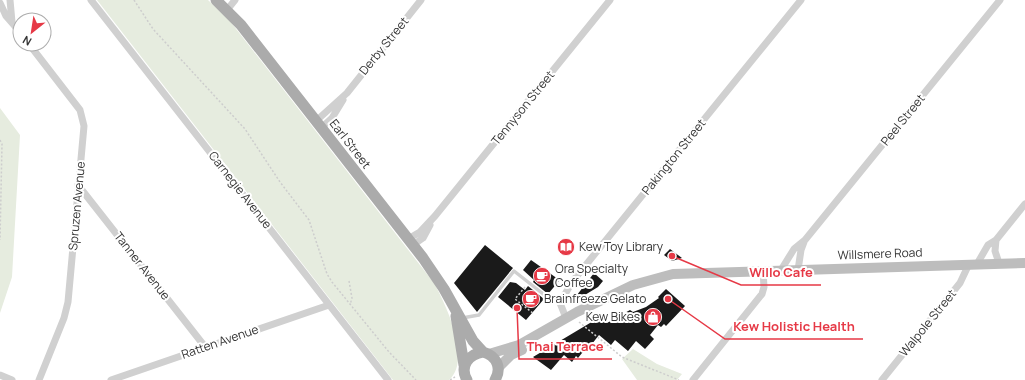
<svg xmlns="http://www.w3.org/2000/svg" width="1025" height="380" font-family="Manrope,sans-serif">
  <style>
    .green { fill: #e6ecdf }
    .building { fill: #1a1a1a }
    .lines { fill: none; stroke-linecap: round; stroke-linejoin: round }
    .path { stroke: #cdcdcd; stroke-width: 1.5; stroke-dasharray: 2 2; stroke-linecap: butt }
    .lane { stroke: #d0d0d0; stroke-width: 3.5 }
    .street { stroke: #d0d0d0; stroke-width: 7 }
    .secondary { stroke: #bdbdbd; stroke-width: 10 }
    .primary { stroke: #ababab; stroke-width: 11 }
    .labels { text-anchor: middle; stroke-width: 4; stroke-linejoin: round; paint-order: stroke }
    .street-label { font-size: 12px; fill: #333; stroke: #fff }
    .poi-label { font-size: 12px; fill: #333; stroke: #fff; text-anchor: start }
    .leader { fill: none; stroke: #e63946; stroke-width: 1.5 }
    .callout-dot { fill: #e63946; stroke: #fff; stroke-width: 1.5 }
    .callout-label { font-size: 13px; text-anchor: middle; font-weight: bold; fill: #e63946; stroke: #fff; stroke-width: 4; stroke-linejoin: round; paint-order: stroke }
  </style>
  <rect width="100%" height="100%" fill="#fff"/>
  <path class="green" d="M97 0H208L230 21 434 283C446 305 472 359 449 380H393Z
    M0 108 20 135 12 277 0 313Z
    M633 349 657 364 682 374 677 380H637L622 359Z"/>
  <path class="building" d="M485 245 513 268 477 312 454 283Z
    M670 249 682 258 672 261 664 255Z
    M531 260 558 279 559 281 548 294 533 282 534 280 523 270Z
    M594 273 603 281 598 287 570 304Z
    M510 282 516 283 525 290 528 286 544 299 526 320 498 297Z
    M666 289 685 306 666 326 664 324 661 327 658 325 650 335 654 339 645 349 636 341 628 351 615 340 611 345 599 335 588 349 586 348 578 358 576 356 572 362 564 355 551 370 533 357 600 317 607 323 630 310 633 312 646 307 659 298 658 297Z"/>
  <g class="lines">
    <path class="path" d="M134 0 153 29 245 129 280 182 309 220 327 274 332 282 389 352 416 380
      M0 140 2 144 0 240
      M349 281 352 298 350 305
      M525 287 515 299 534 314
      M579 322 622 357 679 380
      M450 380 455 377"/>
    <path class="lane" d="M462 318 479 315 514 271 547 297 560 301"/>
    <path class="street" d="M10 0 12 22
      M91 0 388 380
      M0 3 6 16 20 32
      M227 10 235 0
      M29 44 80 110 84 126 68 302 64 318 39 380
      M316 121 347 93 421 0
      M321 128 332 118 343 100
      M78 185 206 348
      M408 239 420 232 435 216 610 0
      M996 240 995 251 999 263
      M413 245 423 238 430 225
      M977 264 988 245 996 240 1025 204
      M781 270 794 249 805 240 1000 0
      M798 270 801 250 804 242
      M566 318 560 303 572 282 801 0
      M0 375 12 380
      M111 380 329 305
      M693 380 762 294 764 287 763 270
      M882 380 960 283 969 264"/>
    <path class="secondary" d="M489 354 519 345 577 312 633 285 673 274 1025 263
      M498 368 511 355 522 350"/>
    <path class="primary" d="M216 0 241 25 423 258 444 289 473 341 483 352
      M456 316 464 365
      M467 380C459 366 469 354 483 352 497 356 502 368 495 380"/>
  </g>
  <defs>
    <symbol id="library-disc" viewBox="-11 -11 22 22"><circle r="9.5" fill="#e63946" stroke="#fff"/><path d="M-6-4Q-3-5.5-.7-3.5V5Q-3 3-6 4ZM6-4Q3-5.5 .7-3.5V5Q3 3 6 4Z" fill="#fff"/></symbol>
    <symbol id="cafe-disc" viewBox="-11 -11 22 22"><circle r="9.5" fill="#e63946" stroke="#fff"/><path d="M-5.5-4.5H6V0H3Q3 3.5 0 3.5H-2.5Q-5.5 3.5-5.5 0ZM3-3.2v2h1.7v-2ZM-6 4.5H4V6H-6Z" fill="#fff"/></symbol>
    <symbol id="shop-disc" viewBox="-11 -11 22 22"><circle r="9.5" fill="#e63946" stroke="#fff"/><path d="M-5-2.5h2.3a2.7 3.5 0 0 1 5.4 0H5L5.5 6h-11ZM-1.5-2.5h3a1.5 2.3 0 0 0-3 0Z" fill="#fff"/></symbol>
  </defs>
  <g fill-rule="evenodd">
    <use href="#library-disc" x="556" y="237" width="20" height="20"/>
    <use href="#cafe-disc" x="532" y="266" width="20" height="20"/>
    <use href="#cafe-disc" x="521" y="289" width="20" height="20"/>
    <use href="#shop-disc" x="643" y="307" width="20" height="20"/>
  </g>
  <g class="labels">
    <g class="street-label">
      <text transform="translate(384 46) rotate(-51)" y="4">Derby Street</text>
      <text transform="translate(523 108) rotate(-51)" y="4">Tennyson Street</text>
      <text transform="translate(903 120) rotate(-51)" y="4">Peel Street</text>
      <text transform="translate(350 144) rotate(52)" y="4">Earl Street</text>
      <text transform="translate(674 157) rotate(-51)" y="4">Pakington Street</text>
      <text transform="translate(240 190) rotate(52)" y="4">Carnegie Avenue</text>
      <text transform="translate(77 206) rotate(-85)" y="4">Spruzen Avenue</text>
      <text transform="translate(880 254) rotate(-2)" y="4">Willsmere Road</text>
      <text transform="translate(142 266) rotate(52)" y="4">Tanner Avenue</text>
      <text transform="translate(928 323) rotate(-51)" y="4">Walpole Street</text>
      <text transform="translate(220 342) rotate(-19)" y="4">Ratten Avenue</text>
    </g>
    <g class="poi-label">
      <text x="579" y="251">Kew Toy Library</text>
      <text x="555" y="273">Ora Specialty<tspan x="555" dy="14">Coffee</tspan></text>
      <text x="544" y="303">Brainfreeze Gelato</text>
      <text x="640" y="321" text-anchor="end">Kew Bikes</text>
    </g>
  </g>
  <path class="leader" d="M672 256L741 285H821M668 299L725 339H863M517 308L519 359H612"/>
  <g class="callout-dot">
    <circle cx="672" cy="256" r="4"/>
    <circle cx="668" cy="299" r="4"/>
    <circle cx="517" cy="308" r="4"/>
  </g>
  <g class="callout-label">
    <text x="781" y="277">Willo Cafe</text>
    <text x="794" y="331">Kew Holistic Health</text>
    <text x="565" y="351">Thai Terrace</text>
  </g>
  <g transform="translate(32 32) rotate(210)"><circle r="19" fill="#ffffff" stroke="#adadad"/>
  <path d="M0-3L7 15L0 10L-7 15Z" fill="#e63946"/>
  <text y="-6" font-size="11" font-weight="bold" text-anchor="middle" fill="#333333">N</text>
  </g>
</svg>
